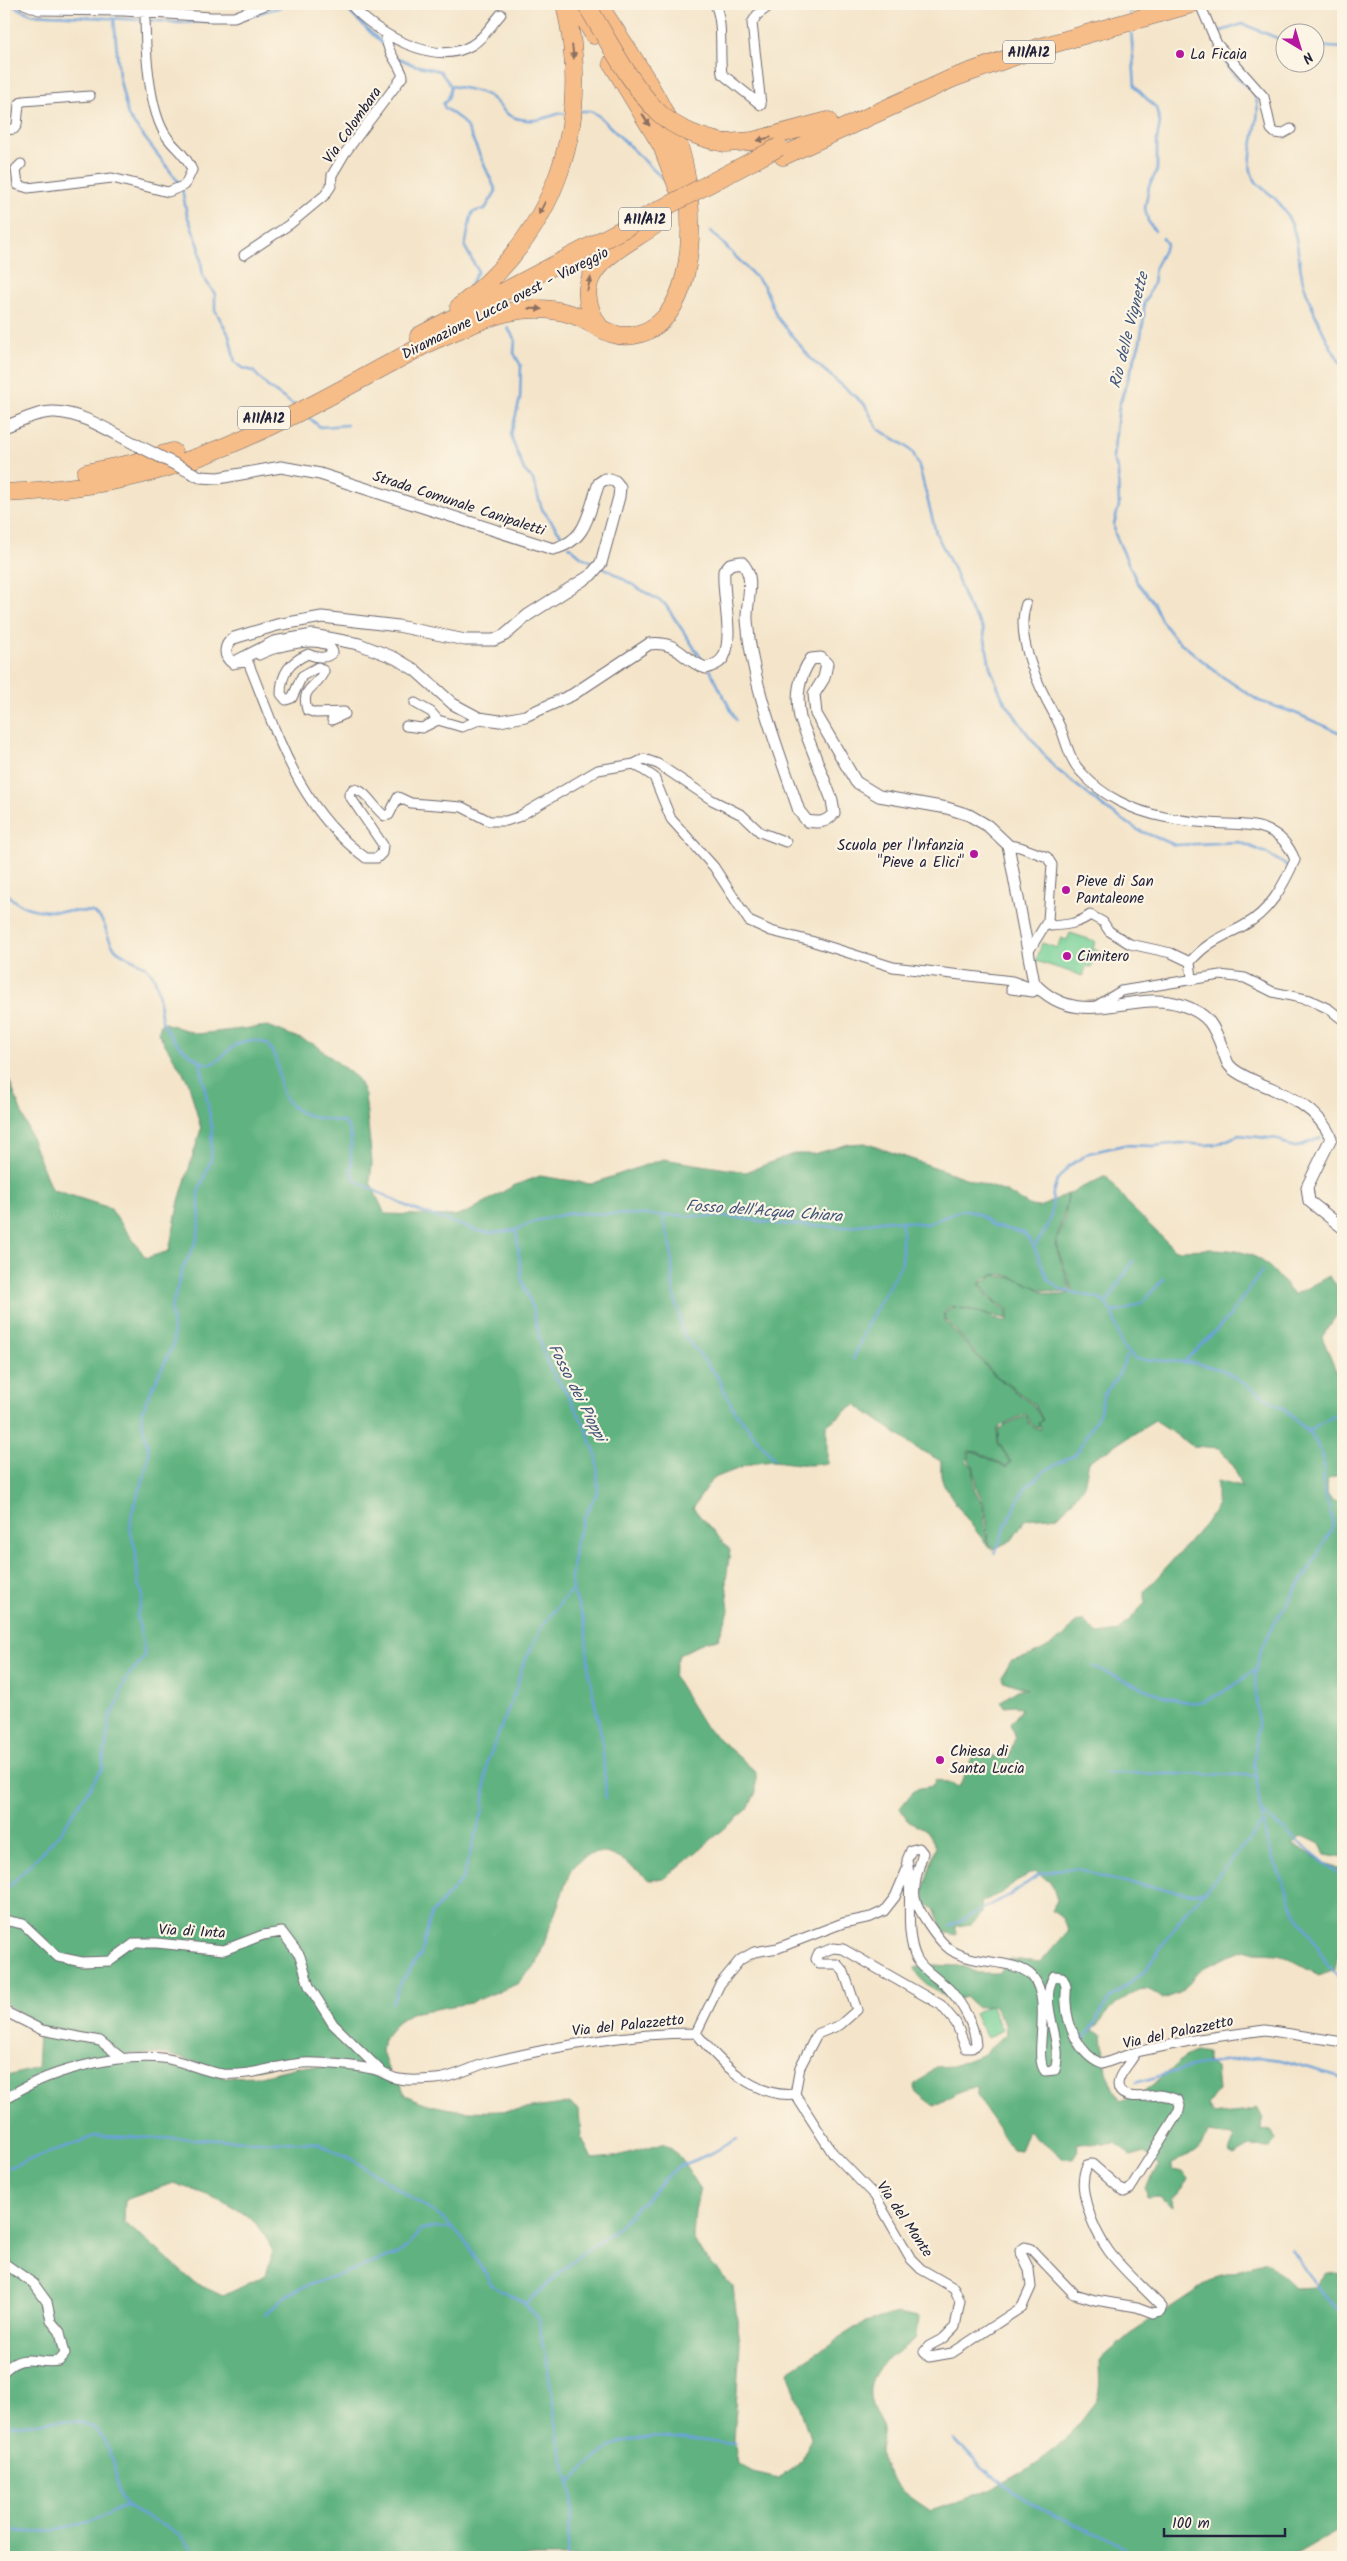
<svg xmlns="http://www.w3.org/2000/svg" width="1347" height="2561" font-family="Kalam,sans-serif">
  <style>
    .green { fill: #77d198; stroke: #4c7a6a }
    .forest { fill: #61b380; stroke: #426a5e; fill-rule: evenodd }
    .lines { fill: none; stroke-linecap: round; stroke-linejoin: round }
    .stream { stroke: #6ca2d9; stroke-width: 2.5 }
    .minor-casing { stroke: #6c666d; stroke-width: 11 }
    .tertiary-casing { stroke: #6c666d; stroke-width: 13 }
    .motorway-casing { stroke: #6c666d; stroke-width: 19 }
    .minor { stroke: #fff; stroke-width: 9 }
    .tertiary { stroke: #fff; stroke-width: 11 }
    .motorway { stroke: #f7bd88; stroke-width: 18 }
    .tertiary-bridge-casing { stroke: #6c666d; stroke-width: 13; stroke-linecap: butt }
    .motorway-bridge-casing { stroke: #6c666d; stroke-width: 19; stroke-linecap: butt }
    .tertiary-bridge { stroke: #fff; stroke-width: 11 }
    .motorway-bridge { stroke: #f7bd88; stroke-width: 18 }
    .oneway { fill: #8c7062 }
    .poi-dot { fill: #b5179e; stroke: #fcf5e5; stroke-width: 2 }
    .labels { text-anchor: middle; stroke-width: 4.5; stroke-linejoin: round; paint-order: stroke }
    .shield { fill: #fcf5e5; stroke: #63616e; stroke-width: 1 }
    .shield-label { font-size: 14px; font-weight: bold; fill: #22223b }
    .poi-label { font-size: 15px; fill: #22223b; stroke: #fcf5e5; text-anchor: start }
    .street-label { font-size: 15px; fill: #22223b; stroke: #fcf5e5 }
    .water-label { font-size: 16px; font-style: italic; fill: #40557a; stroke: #fcf5e5 }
  </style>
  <rect width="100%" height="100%" fill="#fcf5e5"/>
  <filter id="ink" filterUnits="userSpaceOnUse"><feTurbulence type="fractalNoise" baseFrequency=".02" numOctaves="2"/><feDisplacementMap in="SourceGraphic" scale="10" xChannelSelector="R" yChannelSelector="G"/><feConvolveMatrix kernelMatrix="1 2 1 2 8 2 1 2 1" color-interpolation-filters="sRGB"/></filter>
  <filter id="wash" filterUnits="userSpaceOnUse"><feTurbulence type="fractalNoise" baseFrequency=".0096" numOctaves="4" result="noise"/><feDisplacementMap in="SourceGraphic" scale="20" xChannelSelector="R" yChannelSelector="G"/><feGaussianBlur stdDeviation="1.12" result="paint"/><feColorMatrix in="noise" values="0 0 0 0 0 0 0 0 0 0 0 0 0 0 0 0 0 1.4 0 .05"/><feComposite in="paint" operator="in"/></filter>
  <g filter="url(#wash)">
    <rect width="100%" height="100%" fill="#f4e5ca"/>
    <path class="green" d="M1070 933 1095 941 1093 949 1102 952 1099 959 1095 957 1091 967 1086 966 1083 976 1036 961 1042 943 1057 948 1061 938 1067 940Z
      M990 2005 1002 2030 987 2038 974 2014Z"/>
    <path class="forest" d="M162 1022 197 1034 268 1026 316 1045 358 1079 365 1095 372 1163 370 1182 385 1214 454 1216 470 1211 513 1186 540 1176 591 1184 663 1159 746 1172 793 1154H814L849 1144 865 1143 1006 1192 1031 1206 1040 1207 1067 1194 1068 1198 1055 1244 1071 1291C1037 1302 1003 1255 979 1284L990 1299 1007 1311V1319L951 1306 943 1313 946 1322 993 1374 1034 1406 1042 1420 1038 1423 1039 1427C1031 1426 1030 1421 1026 1414L1003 1424 997 1430 998 1443 1010 1462 1006 1467 978 1452 969 1451 966 1461 973 1467 974 1488 983 1505 987 1543 993 1550C985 1545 946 1492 942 1480 940 1475 941 1467 941 1461L918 1449 855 1404 827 1425V1464L808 1465 772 1461 750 1464 712 1479 693 1508 730 1550 726 1581 729 1611 718 1639 704 1642 679 1655 673 1675 705 1727 756 1772V1792L748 1809 664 1879 649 1880C624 1859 598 1837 571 1869L537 1963 517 1984 470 2003 411 2013 397 2022 384 2038 382 2052 389 2072 329 2060 302 2059 259 2069 224 2070 165 2054H122L101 2038 43 2027 4 2003V1071L6 1072 51 1189 110 1208 146 1258 169 1251 179 1201 201 1129 188 1081 158 1033Z
      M1106 1176 1129 1205 1175 1250C1204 1250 1240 1244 1265 1263 1276 1272 1285 1285 1294 1295L1329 1276 1342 1292 1338 1313 1322 1337 1343 1388V1472L1328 1480 1326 1494 1334 1501 1343 1502V1858L1325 1855 1320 1844 1303 1836 1293 1845C1311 1852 1324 1866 1343 1870V1933L1335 1970 1320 1976 1279 1954 1255 1953 1245 1950C1218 1960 1196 1968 1180 1993L1163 1999C1159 1996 1154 1992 1149 1990 1130 1984 1105 2017 1092 2030L1103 2035 1107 2073 1120 2101 1143 2092 1171 2070 1186 2055 1196 2051 1207 2053V2062L1216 2068 1218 2091 1207 2106 1213 2115C1228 2112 1243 2114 1258 2108L1263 2118 1259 2130 1270 2131 1277 2140 1270 2148 1250 2147 1234 2156 1229 2153 1234 2140 1232 2136 1208 2133C1197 2161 1191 2149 1172 2164V2171L1184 2173 1188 2179 1184 2188 1173 2198 1174 2206 1159 2196 1146 2197 1145 2188 1159 2166 1145 2153 1131 2157 1116 2143C1101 2146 1088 2140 1076 2144L1078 2151 1073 2159 1062 2158C1051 2145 1040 2144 1028 2131L1020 2150 1012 2149 977 2096V2086L961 2091 934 2106 917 2093 914 2085 935 2067 952 2066 984 2054 1006 2034 1005 2024 993 2005 977 2008 965 1997 950 2002C939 1991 918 1982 914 1968L934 1965 959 1966 978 1973H998L1010 1959 1041 1962 1068 1931 1064 1919 1052 1911 1057 1900 1051 1881 1034 1872 1016 1881 1002 1893 981 1902 982 1914 971 1924 956 1926V1935L944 1932 934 1909 926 1903 923 1891 936 1846 925 1829 907 1820 900 1808 915 1789 933 1786 936 1779 959 1787 974 1753 1008 1759 1015 1738 1010 1724 1022 1709 1014 1705 1005 1706 1001 1701 1019 1689H1027L1004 1681 1002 1677 1011 1661C1028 1658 1047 1648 1062 1638 1071 1631 1069 1625 1082 1620L1098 1634 1119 1631 1145 1603V1591L1204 1525 1217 1506V1481L1242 1487 1234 1467 1219 1448 1193 1446 1155 1421 1089 1461 1084 1486 1059 1516 1026 1519 1012 1540 994 1549 988 1543 987 1524 984 1504 976 1487 974 1467 968 1460 970 1452 978 1453 1006 1468 1011 1462 999 1443 998 1431 1004 1425 1026 1416C1029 1424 1032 1428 1041 1429L1039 1423 1043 1420 1035 1405 994 1374 947 1321 944 1314 952 1307 969 1309 1003 1321 1008 1320V1310L991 1298 980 1284 993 1275C1002 1277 1011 1277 1020 1280 1042 1288 1047 1301 1073 1292L1056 1244 1065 1215 1068 1194Z
      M43 2032 99 2043 122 2061H163L223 2077 260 2076 302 2066 329 2067 380 2074 400 2082 405 2095C457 2120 513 2111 569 2103L579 2110 581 2136 592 2159 614 2157 663 2143 678 2154 700 2188 695 2211 693 2238 701 2252 733 2287 740 2343 734 2441 738 2464 753 2472 779 2478 803 2461 810 2438 788 2371 865 2322 899 2313 918 2317 916 2338C894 2356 861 2371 872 2405 874 2413 882 2421 883 2430 884 2437 880 2445 880 2452 883 2481 909 2496 931 2511 988 2493 1050 2465 1086 2415 1089 2410 1095 2405 1097 2399 1101 2389 1099 2372 1099 2361L1129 2335 1219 2275 1267 2262 1295 2288 1315 2287 1326 2273 1343 2275V2527L1291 2557H4V2077L37 2068 39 2034ZM173 2183C207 2195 261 2210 271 2249 273 2256 268 2268 266 2275L223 2296 195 2283 124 2222 125 2200Z"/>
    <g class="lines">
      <path class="stream" d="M9 4 31 14 143 20
        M341 4 385 46
        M1129 4 1130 15
        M243 18 291 4
        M114 19 119 76 128 116 180 184
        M148 20 180 23 215 21
        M1131 28 1135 87 1156 108 1160 123 1157 139V171L1149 186 1145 208 1148 221 1155 231
        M1218 32 1243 24 1284 41
        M1314 46 1343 48
        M1222 56C1226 62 1229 71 1234 75 1241 83 1251 87 1255 97 1264 114 1247 147 1251 171 1254 183 1261 187 1270 194 1279 201 1287 214 1292 225 1299 242 1298 262 1303 281 1309 303 1329 348 1343 366
        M398 58 414 65 440 71 451 86
        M451 86C462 88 479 90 489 96 505 107 500 117 527 120 542 122 551 114 564 113
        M451 86 448 99 443 104 445 108 460 119 468 129 496 191 485 209 473 212 471 216 465 247 478 271 469 287
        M580 111H591L599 116 665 181
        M182 189 187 215 199 246 203 277 215 294V310L229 335 235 362 243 368 253 371 268 387 295 406
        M711 231 764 286 777 317 811 359 865 405 878 429 906 446 913 453 919 466 936 533 954 570 968 606 983 628 990 667 1002 697 1026 732 1055 768 1105 808 1138 830 1175 845 1239 842 1266 853 1289 867
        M1163 238 1167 244 1155 267 1153 284 1144 304V317L1140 342 1119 406 1113 458 1118 471 1119 506 1114 524 1115 534 1137 582 1153 602 1161 620 1175 638 1220 675 1259 701 1295 713 1343 734
        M508 328 515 340 514 353 521 366 520 399 511 434 513 442 524 470 533 480 542 509 565 540
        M307 416 320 427 347 425
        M569 546 582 557 596 564
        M603 567 665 604 705 664
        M710 670 736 720
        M4 889C21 919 64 909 92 912 108 920 104 933 113 946 120 957 139 959 148 969 162 983 157 1002 162 1020 167 1037 185 1052 200 1061 224 1076 226 1027 267 1044 278 1058 278 1068 280 1084 285 1116 317 1118 343 1122L349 1128 351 1138V1170L356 1181 410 1208 478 1231 492 1233 516 1230 535 1221 571 1213 733 1217 778 1224 848 1227 887 1220 927 1224 959 1211 968 1210 980 1215 994 1226 1024 1233 1034 1247 1048 1279 1061 1290 1099 1298 1106 1304 1112 1312 1122 1347 1136 1359 1196 1363 1223 1370 1285 1410 1311 1434 1323 1456 1324 1492 1333 1520 1332 1528 1312 1565 1270 1630 1260 1652 1255 1675 1258 1724 1254 1764 1266 1838 1291 1904 1326 1962 1343 1984
        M663 1217 671 1248 673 1289 683 1334 717 1376 735 1412 774 1459
        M516 1230 522 1281 532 1306 543 1353 550 1369 568 1395 585 1426 597 1458 598 1491 584 1518 576 1541 571 1578 572 1589 585 1623 589 1673 602 1739 606 1798
        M1034 1247 1048 1226 1052 1211 1053 1192 1057 1180 1069 1166 1089 1153 1124 1145 1153 1146 1181 1143 1206 1145 1218 1144 1239 1135 1278 1139 1290 1147H1297L1320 1138
        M1106 1304 1133 1261
        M1112 1312 1126 1310 1142 1302 1164 1279
        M853 1359 868 1323 902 1263V1222
        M1183 1363 1228 1318 1262 1271
        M1308 1431 1343 1411
        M995 1554 1006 1524 1025 1488 1046 1470 1076 1454 1100 1412 1103 1396 1118 1376 1128 1354
        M1094 1667C1116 1676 1176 1706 1199 1702 1219 1698 1239 1681 1256 1670
        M1105 1773 1256 1775
        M1262 1812 1343 1878
        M4 1892 60 1833 102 1769 110 1717 117 1705 126 1678 143 1659 145 1653 137 1615 143 1596 138 1583 136 1552 130 1529 132 1512 144 1478 149 1452 141 1418 146 1401 174 1343 171 1309 183 1268 197 1240 200 1220 198 1193 211 1160 212 1129 200 1061
        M950 1926 1010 1895 1040 1874 1060 1869H1079L1114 1880 1185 1893H1204
        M392 2003 402 1980 421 1954 431 1914 461 1881 464 1874 483 1810 487 1763 517 1687 522 1667 542 1626 572 1589
        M1083 2041 1110 1998 1146 1970 1179 1921 1263 1823
        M1135 2083 1195 2066 1257 2057 1281 2060 1343 2078
        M4 2169 95 2136 317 2143 353 2160 445 2220 468 2245 492 2285 523 2302 538 2319 550 2383 559 2442 572 2494V2506L566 2557
        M1291 2250 1326 2299 1343 2314
        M525 2304 579 2256 615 2230 677 2167 712 2153 737 2139
        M265 2315 284 2297 300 2288 396 2255 408 2246 421 2229 453 2227
        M4 2425C49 2427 96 2400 113 2460 117 2475 115 2491 126 2504 136 2515 153 2519 166 2526 179 2533 190 2545 199 2557
        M954 2439C963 2448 972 2458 981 2466 1003 2486 1032 2503 1058 2517 1086 2532 1111 2531 1134 2557
        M570 2482C582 2471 594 2458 608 2449 638 2428 701 2442 736 2444
        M4 2529C51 2539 81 2524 124 2507L129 2508"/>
    </g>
  </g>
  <g filter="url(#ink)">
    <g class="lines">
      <defs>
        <path id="minor" d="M24 4 39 10 124 11 211 17H234L268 4
          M350 4C375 33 435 68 472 45 484 38 492 24 501 14
          M715 4C724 24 719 52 722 74L761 105
          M1202 9 1217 44 1264 97 1271 129 1275 133 1282 134 1291 129
          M761 105 752 23 757 15 772 4
          M4 130 14 129 17 125 19 104 23 101 90 96
          M21 164 16 169 18 185 28 188 112 178 168 192 185 185 192 170C185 153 176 150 167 137 148 111 145 44 145 12
          M244 255 290 224 325 195 331 186 332 175 345 153 403 76C398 61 386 52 386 35
          M1026 604C1016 633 1033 673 1046 699 1051 709 1057 719 1061 729 1067 745 1070 761 1082 773 1103 797 1134 811 1164 817 1178 820 1194 822 1209 823 1245 826 1279 819 1295 860 1283 886 1270 912 1243 926 1221 938 1207 942 1190 962
          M259 655C274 647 325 632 333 652 327 659 317 658 308 654 290 662 281 673 281 694L286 700 292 698 302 676 318 667 324 671C317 689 300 686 307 710L316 713 344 712 345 714 332 720
          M237 663 248 662C278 736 298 808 366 858H377L382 853 383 845 349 795 353 789C366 789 374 809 385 816L389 815 398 797 411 803 462 807 489 821H506L518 817 598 770 634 764 654 777 671 819 714 867 749 921 771 931 811 941 893 967 1012 981 1043 992
          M415 703 431 712 438 720
          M406 726 422 728 438 720 462 727 484 718
          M634 764 644 759 658 764 712 800 742 815 760 832 786 842
          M1008 845 1020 847 1047 857 1052 865 1048 920 1029 951
          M1048 920 1051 926C1066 925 1078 924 1090 915L1103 922 1109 931 1130 944 1171 953 1190 962 1192 978
          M1011 989 1033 992
          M1093 1008 1121 991 1220 975 1245 978 1273 992 1310 1000 1329 1009 1343 1020
          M4 1920 23 1924 58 1957 82 1962 110 1961 135 1943H157L224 1950 263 1935 282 1932 300 1956 309 1986 333 2024 381 2071
          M4 2011 42 2030 100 2041 122 2058
          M696 2033 720 1984 740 1960 754 1952 778 1948 843 1923 871 1917 884 1911 895 1897 907 1869
          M795 2094 832 2152 875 2196 911 2259 921 2269 954 2288 960 2301 955 2327 944 2338 929 2346 924 2352 929 2357 952 2353 1022 2307 1031 2287 1029 2269 1020 2251 1025 2247 1031 2249 1074 2294 1095 2300 1137 2307 1153 2313 1160 2311 1162 2307C1128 2271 1101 2255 1087 2206 1083 2190 1081 2180 1087 2165L1092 2164 1124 2192 1130 2189 1179 2111 1180 2106 1178 2100C1172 2098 1165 2095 1159 2095 1147 2096 1112 2103 1119 2079 1122 2070 1132 2061 1136 2052
          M4 2100C44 2071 113 2054 162 2058 183 2060 203 2072 224 2074 254 2076 276 2065 303 2063 317 2062 369 2066 381 2072 387 2075 392 2078 399 2079 410 2081 425 2080 436 2079 454 2078 473 2066 490 2062 558 2046 626 2033 696 2033 719 2061 754 2099 795 2094L800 2067 817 2034 840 2025 857 2010 844 1972 837 1964H819L816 1959 818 1954 833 1948 843 1949 941 2005 956 2023 966 2048H972L976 2045C975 2026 963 2005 950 1990 941 1980 924 1972 917 1959 903 1932 914 1890 907 1860L911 1850 919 1848 923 1853C919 1867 913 1884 915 1898 918 1911 937 1938 946 1946 952 1952 962 1956 970 1958 987 1963 1019 1962 1032 1976 1054 2001 1032 2056 1045 2071L1055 2070C1065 2040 1037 2005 1054 1976L1062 1977C1069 1989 1065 1990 1066 2003 1067 2025 1079 2055 1102 2064L1136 2052 1199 2039 1265 2030 1343 2042
          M4 2263 34 2284 47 2302 51 2321 60 2332 65 2354 59 2361C36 2365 25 2351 4 2371"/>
        <path id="tertiary" d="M4 427C19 422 38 411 55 412 83 413 113 433 137 445
          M200 477 218 478 281 467 320 474 553 549C588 541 588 512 599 483L605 479 615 481 620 487 619 497 601 563 591 575 528 615 505 635 494 640H465L398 626 322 617 277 625 234 638C224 645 223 656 233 663L274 642 313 635 359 644 395 658 415 670 453 704 479 718 500 721 525 716 572 695 649 644C679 640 681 660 706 668 713 666 721 663 724 656 734 635 722 595 724 571L730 564 741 562C757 576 746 601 747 620 752 686 778 748 799 811L807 821C819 823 826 823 834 813L832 800 800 718C796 696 798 678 811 659L821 658 827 664 824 678 814 694 816 714 856 782 879 796 947 808 969 815 988 826 1008 845 1034 983C1080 1033 1131 988 1182 1005 1209 1014 1214 1026 1223 1050 1225 1055 1226 1061 1229 1065 1236 1074 1251 1079 1261 1084 1289 1095 1319 1109 1331 1138L1307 1187 1309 1201 1343 1228"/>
        <path id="motorway" d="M576 4 594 35
          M612 63 662 146 678 188
          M725 143 753 141 828 121
          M783 156 953 78 1038 48 1191 4
          M459 307C557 231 593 124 565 4
          M600 328C563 272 616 252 655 225
          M419 336 511 288
          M423 345C474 324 515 298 571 314 593 321 609 340 634 335 704 322 696 191 677 141 658 93 626 47 598 4
          M86 473 134 463 173 452
          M4 493C49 491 94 486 139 475 242 451 341 388 434 340"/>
      </defs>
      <use href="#minor" class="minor-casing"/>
      <use href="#tertiary" class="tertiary-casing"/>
      <use href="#motorway" class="motorway-casing"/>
      <use href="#minor" class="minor"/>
      <use href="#tertiary" class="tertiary"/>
      <use href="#motorway" class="motorway"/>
      <defs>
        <path id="tertiary-bridge" d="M137 445 200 477"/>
        <path id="motorway-bridge" d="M586 4C607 38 630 85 659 113 676 129 703 139 725 143
          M511 288 779 147"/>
      </defs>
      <use href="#tertiary-bridge" class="tertiary-bridge-casing"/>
      <use href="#motorway-bridge" class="motorway-bridge-casing"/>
      <use href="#tertiary-bridge" class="tertiary-bridge"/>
      <use href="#motorway-bridge" class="motorway-bridge"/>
    </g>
    <defs><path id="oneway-solid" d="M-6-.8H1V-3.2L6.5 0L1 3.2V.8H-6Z" transform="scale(1.25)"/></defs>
    <g class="oneway">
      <use href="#oneway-solid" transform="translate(573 52) rotate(83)"/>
      <use href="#oneway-solid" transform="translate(646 120) rotate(59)"/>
      <use href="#oneway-solid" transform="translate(764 139) rotate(166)"/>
      <use href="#oneway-solid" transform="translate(542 208) rotate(117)"/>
      <use href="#oneway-solid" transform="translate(589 284) rotate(-76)"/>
      <use href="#oneway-solid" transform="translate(535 309) rotate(3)"/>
    </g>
  </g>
  <g class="poi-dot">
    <circle cx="1180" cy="54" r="5"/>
    <circle cx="974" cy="854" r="5"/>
    <circle cx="1066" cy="890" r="5"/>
    <circle cx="1067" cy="956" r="5"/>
    <circle cx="940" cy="1760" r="5"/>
  </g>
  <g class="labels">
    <g class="shield">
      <rect x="1003" y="40.5" width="52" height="23" rx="4"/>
      <rect x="619" y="207.5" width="52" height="23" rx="4"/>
      <rect x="238" y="406.5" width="52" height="23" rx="4"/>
    </g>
    <g class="shield-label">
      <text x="1029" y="57">A11/A12</text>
      <text x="645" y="224">A11/A12</text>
      <text x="264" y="423">A11/A12</text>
    </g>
    <g class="poi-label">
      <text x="1190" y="59">La Ficaia</text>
      <text x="964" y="850" text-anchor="end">Scuola per l'Infanzia<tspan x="964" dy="17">"Pieve a Elici"</tspan></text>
      <text x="1076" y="886">Pieve di San<tspan x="1076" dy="17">Pantaleone</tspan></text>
      <text x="1077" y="961">Cimitero</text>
      <text x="950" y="1756">Chiesa di<tspan x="950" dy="17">Santa Lucia</tspan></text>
    </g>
    <g class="street-label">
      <text transform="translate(352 125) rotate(-55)" y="5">Via Colombara</text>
      <text transform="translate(505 303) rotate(-27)" y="5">Diramazione Lucca ovest - Viareggio</text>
      <text transform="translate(459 503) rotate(18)" y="5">Strada Comunale Canipaletti</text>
      <text transform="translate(192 1931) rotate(3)" y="5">Via di Inta</text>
      <text transform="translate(628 2025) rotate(-6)" y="5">Via del Palazzetto</text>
      <text transform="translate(1178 2032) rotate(-12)" y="5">Via del Palazzetto</text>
      <text transform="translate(905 2219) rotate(56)" y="5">Via del Monte</text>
    </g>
    <g class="water-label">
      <text transform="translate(1128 330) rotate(-76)" y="6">Rio delle Vignette</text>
      <text transform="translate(764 1210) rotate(4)" y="6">Fosso dell'Acqua Chiara</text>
      <text transform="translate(578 1392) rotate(63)" y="6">Fosso dei Pioppi</text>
    </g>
  </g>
  <rect width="1347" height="2561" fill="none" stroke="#fcf5e5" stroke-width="20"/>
  <g transform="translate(1300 48) rotate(142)"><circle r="24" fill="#fcf5e5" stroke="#a5a1a1"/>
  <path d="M0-4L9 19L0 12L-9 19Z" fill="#b5179e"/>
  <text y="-8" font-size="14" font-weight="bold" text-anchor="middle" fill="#22223b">N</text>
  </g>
  <path d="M1164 2528v8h121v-8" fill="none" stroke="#22223b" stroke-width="2.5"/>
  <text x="1172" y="2528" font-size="15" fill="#22223b" stroke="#fcf5e5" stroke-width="4" paint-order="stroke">100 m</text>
</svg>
